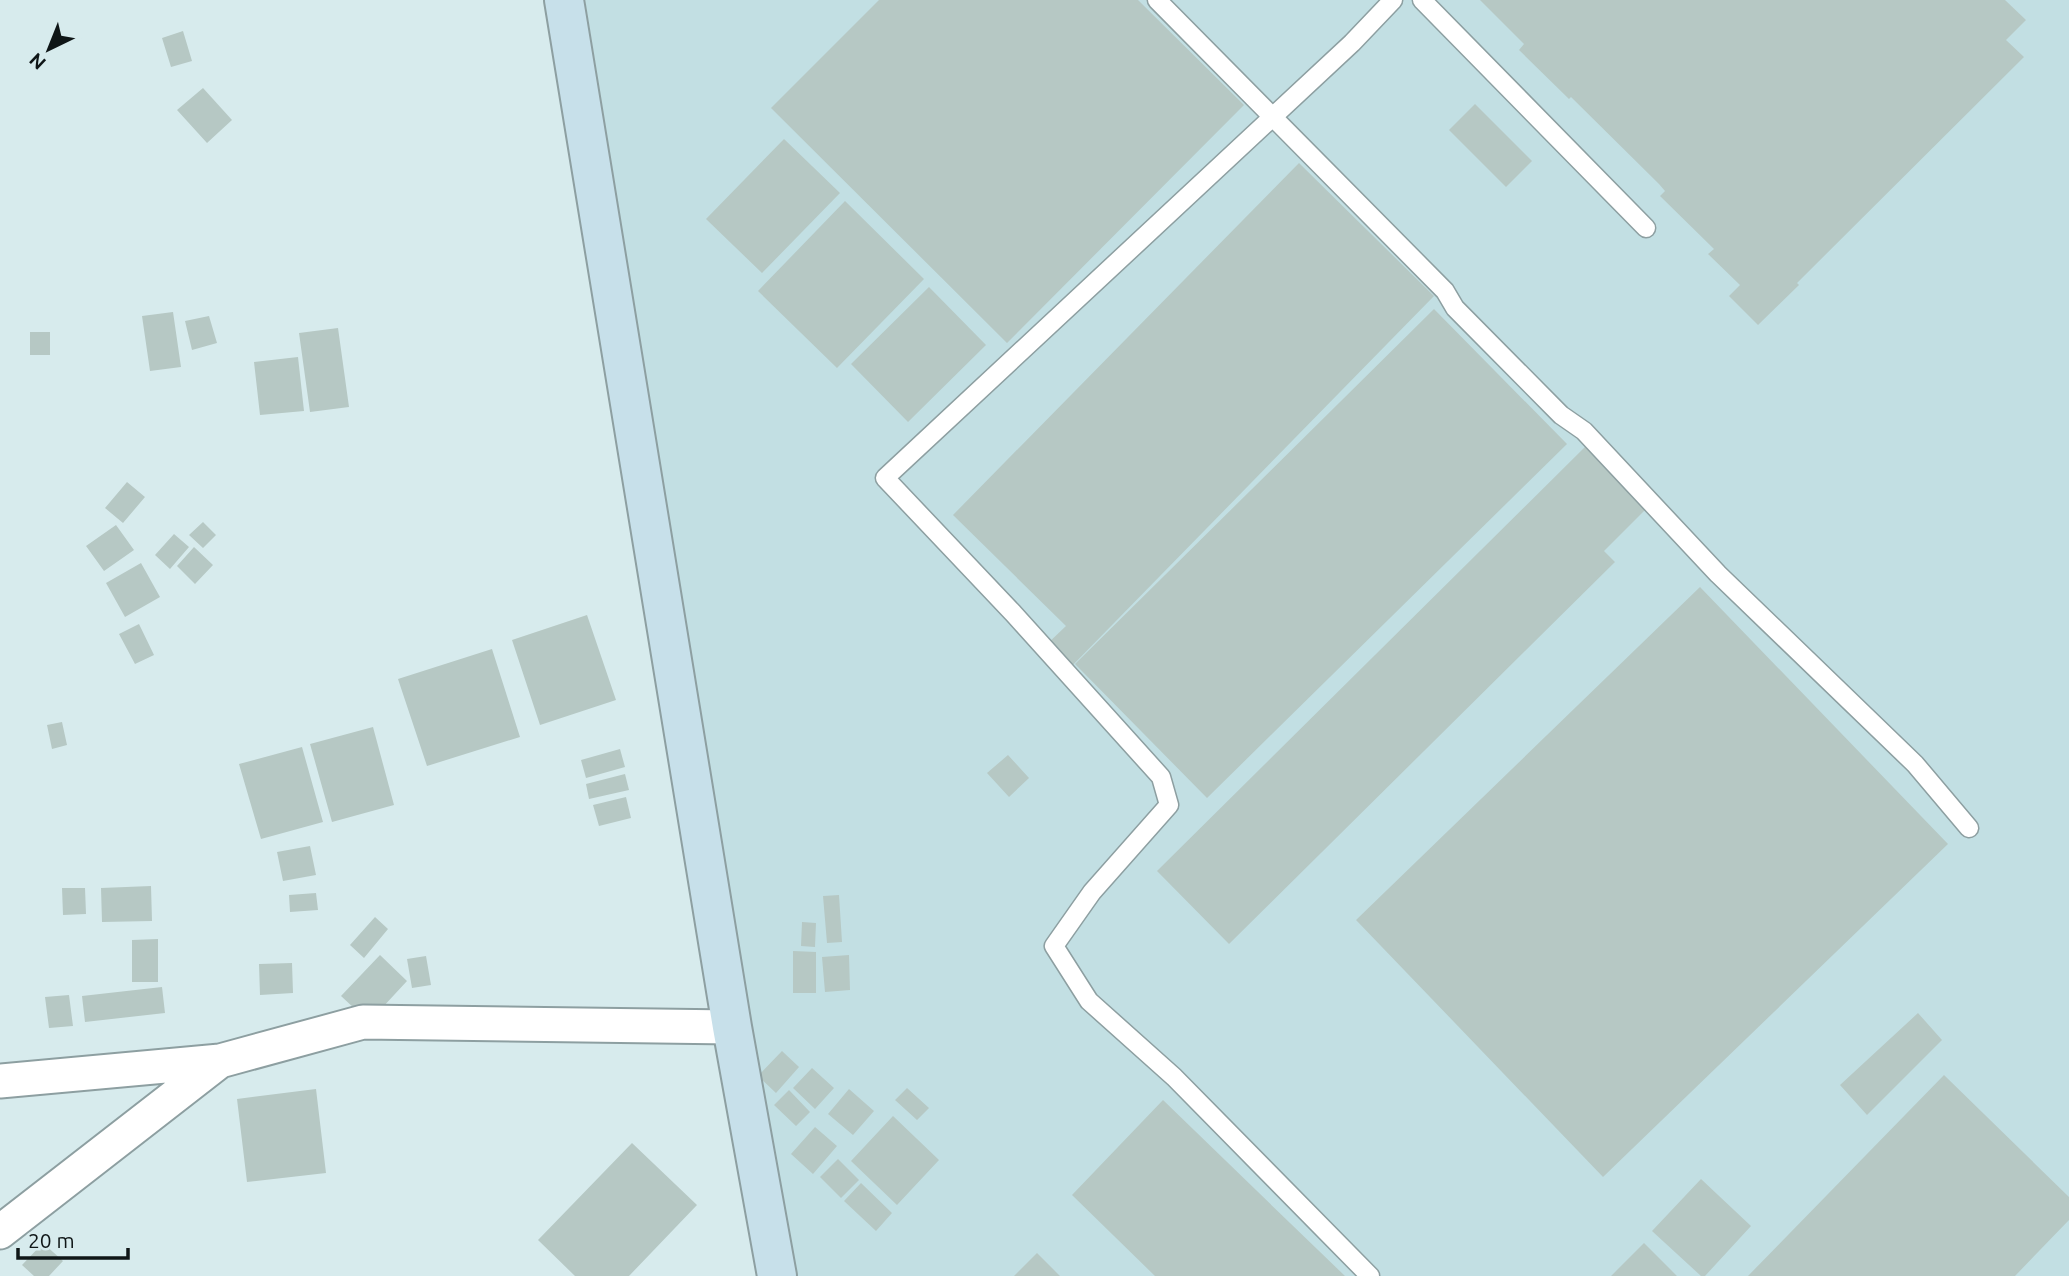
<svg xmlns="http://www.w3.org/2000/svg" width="2069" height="1276" font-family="Ubuntu,sans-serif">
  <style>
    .built { fill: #c2dfe3 }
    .building { fill: #b6c8c4 }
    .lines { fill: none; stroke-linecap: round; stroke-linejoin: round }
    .service-casing { stroke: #8d9fa1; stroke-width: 21 }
    .minor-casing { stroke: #8d9fa1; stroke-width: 37 }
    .secondary-casing { stroke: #8d9fa1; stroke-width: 42 }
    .service { stroke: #fff; stroke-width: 18 }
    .minor { stroke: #fff; stroke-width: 33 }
    .secondary { stroke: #c7e0ea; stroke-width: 38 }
  </style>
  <rect width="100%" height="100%" fill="#d7ebed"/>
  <path class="built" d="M585 0H2069V1276H797L739 954Z"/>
  <path class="building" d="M879 0H1138L1244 105 1007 343 771 108Z
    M1480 0H2005L2026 20 2006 40 2024 57 1797 283 1799 285 1758 325 1729 296 1740 285 1708 254 1714 249 1660 196 1665 191 1659 184 1571 97 1569 99 1519 50 1524 44Z
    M183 31 192 61 171 67 162 38Z
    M203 88 232 120 207 143 177 110Z
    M1475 104 1532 161 1506 187 1449 130Z
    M784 139 840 193 762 273 706 219Z
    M1299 163 1434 296 1069 669 1045 646 1066 626 953 515Z
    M845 201 924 279 837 368 758 291Z
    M929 287 986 345 908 422 851 364Z
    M1434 309 1567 444 1207 798 1075 664Z
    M173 312 181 367 150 371 142 316Z
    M209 316 217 343 192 350 185 321Z
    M338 328 349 407 310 412 299 333Z
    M30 332H50V355H30Z
    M298 357 304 411 260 415 254 362Z
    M1587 445 1648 507 1604 551 1615 562 1229 944 1157 871Z
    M127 482 145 497 123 523 105 508Z
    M203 522 216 535 203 548 189 535Z
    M116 525 134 550 104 571 86 546Z
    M174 534 189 547 170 569 155 555Z
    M194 547 213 565 195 584 177 566Z
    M141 563 160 597 125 617 106 583Z
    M1700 587 1948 844 1603 1177 1356 920Z
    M587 615 616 700 540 725 512 640Z
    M139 624 154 655 135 664 119 634Z
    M492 649 520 737 427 766 398 679Z
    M62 722 67 745 52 749 47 725Z
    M373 727 394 805 332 822 310 744Z
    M302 747 323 822 261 839 239 764Z
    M620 749 625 767 586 778 581 760Z
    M1008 755 1029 778 1009 797 987 773Z
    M625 774 629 790 589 799 586 784Z
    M626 797 631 818 599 826 593 805Z
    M310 846 316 875 283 881 277 852Z
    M151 886 152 921 102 922 101 888Z
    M62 888H85L86 914 63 915Z
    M316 893 318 910 290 912 289 895Z
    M839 895 842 942 827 943 823 896Z
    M375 917 388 929 364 958 350 945Z
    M802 922 816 923 815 947 801 946Z
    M158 939V982H132V940Z
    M793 951 816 952V993H793Z
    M380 955 407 981 369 1022 341 996Z
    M849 955 850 990 825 992 822 957Z
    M426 956 431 985 412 988 407 959Z
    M292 963 293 993 260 995 259 964Z
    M162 987 165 1013 85 1022 82 996Z
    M69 995 73 1026 49 1028 45 997Z
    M1918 1013 1942 1040 1867 1115 1840 1085Z
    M782 1051 799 1067 776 1093 758 1076Z
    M812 1068 834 1088 815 1109 793 1088Z
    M1944 1075 2069 1197V1220L2015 1276H1748Z
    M907 1088 929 1108 917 1120 895 1100Z
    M316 1089 326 1173 247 1182 237 1099Z
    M849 1089 874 1111 853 1135 828 1114Z
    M789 1090 810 1112 796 1126 774 1105Z
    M1163 1100 1290 1223 1345 1276H1155L1072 1195Z
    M893 1116 939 1160 897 1205 851 1161Z
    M815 1127 837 1146 813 1174 791 1154Z
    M632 1143 697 1205 629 1276H575L538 1240Z
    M838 1159 859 1180 841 1198 820 1177Z
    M1701 1179 1751 1226 1705 1276H1701L1652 1231Z
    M861 1183 892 1213 876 1231 844 1201Z
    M43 1243 63 1261 49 1276H34L22 1265Z
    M1644 1243 1677 1276H1611Z
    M1037 1253 1060 1276H1014Z"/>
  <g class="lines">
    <defs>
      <path id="service" d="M1157 0 1445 291 1455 308 1561 415 1584 431 1718 574 1915 764 1969 828
        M1422 0 1646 228
        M1370 1276 1174 1077 1089 1001 1054 946 1092 892 1169 805 1161 777 1013 613 885 478 1352 43 1393 0"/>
      <path id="minor" d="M0 1081 220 1061
        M0 1232 220 1061 363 1022 732 1027"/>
      <path id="secondary" d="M564 0 732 1027 777 1276"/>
    </defs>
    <use href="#service" class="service-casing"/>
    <use href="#minor" class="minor-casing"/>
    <use href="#secondary" class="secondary-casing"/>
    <use href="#service" class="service"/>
    <use href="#minor" class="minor"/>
    <use href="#secondary" class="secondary"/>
  </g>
  <g transform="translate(49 49) rotate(223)" stroke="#d7ebed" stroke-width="5" paint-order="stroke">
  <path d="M0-5L12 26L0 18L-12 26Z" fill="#0f1617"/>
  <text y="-10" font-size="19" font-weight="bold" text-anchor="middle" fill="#0f1617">N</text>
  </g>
  <path d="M18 1248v10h110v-10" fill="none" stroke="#0f1617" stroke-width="3.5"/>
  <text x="28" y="1248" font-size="21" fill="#0f1617" stroke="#d7ebed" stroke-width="5" paint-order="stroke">20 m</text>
</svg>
